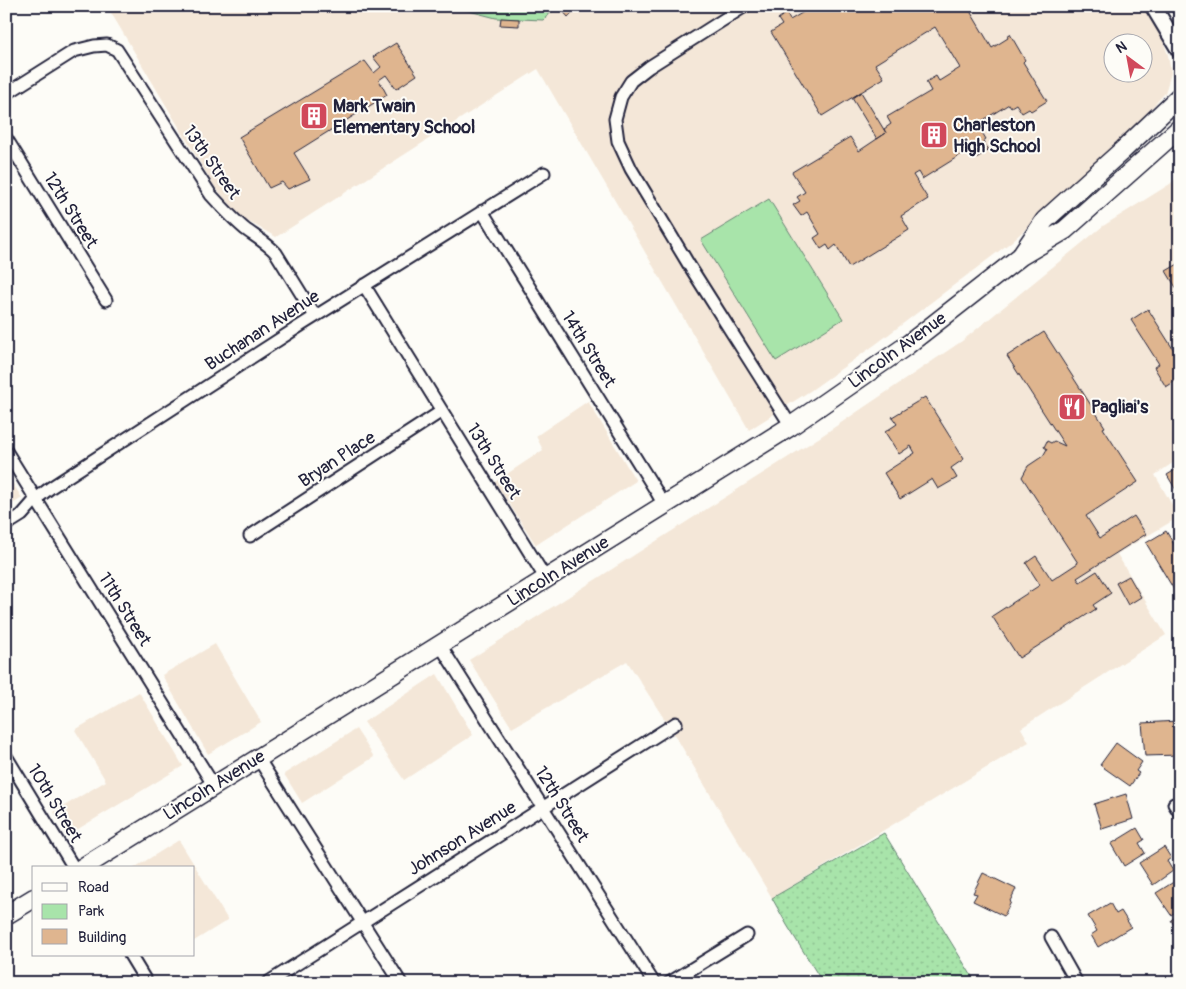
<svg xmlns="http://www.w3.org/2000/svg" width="1186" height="989" font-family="Pangolin,sans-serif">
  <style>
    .built { fill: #f4e7d8; fill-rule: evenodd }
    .grass { fill: url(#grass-dots); stroke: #658372 }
    .park { fill: #a8e4aa; stroke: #658372 }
    .building { fill: #dfb58f; stroke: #22223b }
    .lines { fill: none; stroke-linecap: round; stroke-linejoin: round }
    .street-casing { stroke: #22223b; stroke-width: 15 }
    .secondary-casing { stroke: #22223b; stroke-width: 19 }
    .primary-casing { stroke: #22223b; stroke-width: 21 }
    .street { stroke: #fdfcf7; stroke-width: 11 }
    .secondary { stroke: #fdfcf7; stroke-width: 15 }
    .primary { stroke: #fdfcf7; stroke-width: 18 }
    .labels { text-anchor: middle; stroke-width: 4; stroke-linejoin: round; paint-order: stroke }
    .poi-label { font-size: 18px; font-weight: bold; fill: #22223b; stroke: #fdfcf7; text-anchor: start }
    .street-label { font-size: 18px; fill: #22223b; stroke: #fdfcf7 }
  </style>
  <defs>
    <pattern id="grass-dots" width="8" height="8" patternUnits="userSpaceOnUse" patternTransform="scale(1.25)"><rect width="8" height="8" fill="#a8e4aa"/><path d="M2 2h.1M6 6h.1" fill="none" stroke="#90c393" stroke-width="1.8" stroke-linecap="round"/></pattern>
  </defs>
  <rect width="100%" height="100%" fill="#fdfcf7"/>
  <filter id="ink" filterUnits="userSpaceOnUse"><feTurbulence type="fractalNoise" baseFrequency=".02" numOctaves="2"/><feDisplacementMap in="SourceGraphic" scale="10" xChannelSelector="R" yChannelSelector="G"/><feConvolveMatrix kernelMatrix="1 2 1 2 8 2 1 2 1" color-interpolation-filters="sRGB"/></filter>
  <g filter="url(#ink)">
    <path class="built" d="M107 6H1142L1162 38 1168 55 1171 73 1165 93 1130 132 1068 191 1011 242 876 344 810 391 749 430 538 69 276 237 242 218 214 186ZM1114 42H1144V72H1114Z
      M1180 175V458L1155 475 1179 517 1117 554 1166 635 1021 728 1029 742 772 898 679 742 627 661 512 728 469 660 820 437 962 341 1103 226 1170 184Z
      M588 401 636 481 536 545 495 482 543 450 536 436Z
      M6 473 22 498 6 508Z
      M215 644 261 722 208 754 162 675Z
      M437 674 473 735 404 780 364 722Z
      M139 692 183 766 68 835 54 812 106 781 75 730Z
      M356 729 374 757 302 803 284 774Z
      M179 840 228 920 194 941V868H134Z"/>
    <path class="grass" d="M884 833 976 983H823L787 925 772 898Z"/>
    <path class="park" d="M450 6H558L543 20 496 18Z
      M769 199 843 319 776 361 701 240Z"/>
    <path class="building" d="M565 6H578L579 7 568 17 561 9Z
      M812 6H967L992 48 1008 38 1007 36 1010 34 1025 60 1023 62 1047 101 1031 111 1029 109 1022 113 1016 104 1011 107 1009 104 977 124 986 139 983 141 989 150 973 160 967 151 922 179 918 172 913 175 928 199 901 216 909 230 849 267 836 245 830 250 827 245 821 249 814 238 820 234 807 212 801 216 793 205 800 201 797 197 805 192 792 172 850 137 859 151 886 133 884 129 891 124 887 117 931 91 926 82 936 76 939 81 960 68 935 27 875 64 884 78 822 116 771 32 782 25 778 19 786 13 790 20 812 7Z
      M501 18 519 19V26L500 25Z
      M396 43 417 75 396 89 386 75 379 80 387 95 294 153 310 179 288 189 282 182 269 188 239 137 365 61 374 73 381 67 373 57Z
      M861 92 886 133 877 139 852 98Z
      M1180 263V294L1166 271Z
      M1148 309 1180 360V378L1166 387 1154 367 1159 364 1131 320Z
      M1044 332 1105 427 1103 428 1138 482 1086 516 1100 538 1134 516 1146 534 1077 578 1080 582 1097 571 1111 593 1093 605 1096 609 1019 658 992 616 1040 585 1026 563 1036 556 1052 580 1078 563 1022 477 1028 466 1043 456 1047 449 1044 447 1047 441 1051 443 1054 441 1065 446 1007 356Z
      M925 397 964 459 951 468 957 478 938 489 932 479 900 499 884 473 915 453 911 446 899 454 885 432 897 424 892 417Z
      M1180 467V494L1179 495 1167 475Z
      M1166 531 1180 554V590L1176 593 1146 543Z
      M1129 576 1141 597 1128 605 1116 583Z
      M1178 721 1180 755 1145 756 1142 723Z
      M1116 743 1142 762 1136 771 1139 773 1130 786 1100 765Z
      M1126 794 1133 819 1102 829 1094 804Z
      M1137 828 1144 840 1139 843 1145 853 1124 866 1111 844Z
      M1164 847 1171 858 1167 861 1173 871 1153 885 1139 863Z
      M983 873 1016 889 1010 901 1011 902 1004 916 973 901 977 894 973 893Z
      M1180 878V909L1171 915 1156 893Z
      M1110 903 1116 914 1121 911 1131 927 1098 947 1091 935 1097 931 1088 916Z
      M1180 914V935L1171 920Z"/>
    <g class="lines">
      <defs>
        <path id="street" d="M745 6 649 67 631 81 621 97 615 119 618 141 631 169 689 265 791 426
          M6 94 74 51 94 46 107 45 117 50 211 195C222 207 233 219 245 229 256 237 267 243 276 253L315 316
          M6 138 106 300
          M482 211 656 491 664 505
          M364 285 546 579
          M6 451 214 786
          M6 525 22 515 36 499 50 488 303 324 544 173
          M250 536 442 411
          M440 645 654 983
          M6 756 74 868
          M258 758 401 983
          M1174 804 1180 813
          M1051 937 1077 983
          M130 955 147 983
          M267 983 676 723
          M669 983 747 935"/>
        <path id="secondary" d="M1153 6 1180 51
          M1179 6 1180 7"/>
        <path id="primary" d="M1023 252 1045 220 1124 149 1180 96
          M82 868 791 426 906 346 1021 256 1065 230 1180 128
          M6 915 34 898"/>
      </defs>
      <use href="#street" class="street-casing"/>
      <use href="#secondary" class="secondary-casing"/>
      <use href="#primary" class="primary-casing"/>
      <use href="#street" class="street"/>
      <use href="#secondary" class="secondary"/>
      <use href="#primary" class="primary"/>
    </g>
  </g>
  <defs>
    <symbol id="building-square" viewBox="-11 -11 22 22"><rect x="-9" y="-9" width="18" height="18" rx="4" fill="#d1495b" stroke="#fdfcf7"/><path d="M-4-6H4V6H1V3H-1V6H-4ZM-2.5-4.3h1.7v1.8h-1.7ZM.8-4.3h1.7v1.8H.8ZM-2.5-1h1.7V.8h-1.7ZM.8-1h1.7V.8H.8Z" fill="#fff"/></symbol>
    <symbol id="restaurant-square" viewBox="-11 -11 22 22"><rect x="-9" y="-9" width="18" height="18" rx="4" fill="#d1495b" stroke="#fdfcf7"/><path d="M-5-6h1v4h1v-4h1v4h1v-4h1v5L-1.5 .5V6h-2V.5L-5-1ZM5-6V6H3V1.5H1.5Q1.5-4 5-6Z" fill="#fff"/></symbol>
  </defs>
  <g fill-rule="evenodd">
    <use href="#building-square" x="298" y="100" width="32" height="32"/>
    <use href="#building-square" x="918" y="119" width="32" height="32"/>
    <use href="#restaurant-square" x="1056" y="391" width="32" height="32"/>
  </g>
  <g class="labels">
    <g class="poi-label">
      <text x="333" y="112">Mark Twain<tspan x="333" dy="21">Elementary School</tspan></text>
      <text x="953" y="131">Charleston<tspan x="953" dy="21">High School</tspan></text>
      <text x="1091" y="413">Pagliai's</text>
    </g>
    <g class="street-label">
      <text transform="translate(212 162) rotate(55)" y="6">13th Street</text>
      <text transform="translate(71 210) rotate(58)" y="6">12th Street</text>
      <text transform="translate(262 330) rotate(-33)" y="6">Buchanan Avenue</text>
      <text transform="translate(589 349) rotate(58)" y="6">14th Street</text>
      <text transform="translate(897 350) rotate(-36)" y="6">Lincoln Avenue</text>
      <text transform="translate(337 459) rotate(-33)" y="6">Bryan Place</text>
      <text transform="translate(494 461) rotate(58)" y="6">13th Street</text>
      <text transform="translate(558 571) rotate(-32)" y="6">Lincoln Avenue</text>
      <text transform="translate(125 609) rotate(58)" y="6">11th Street</text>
      <text transform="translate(214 785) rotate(-32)" y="6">Lincoln Avenue</text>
      <text transform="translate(55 803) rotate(59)" y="6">10th Street</text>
      <text transform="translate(562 804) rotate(58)" y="6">12th Street</text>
      <text transform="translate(462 838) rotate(-32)" y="6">Johnson Avenue</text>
    </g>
  </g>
  <rect width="1186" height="989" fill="none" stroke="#fdfcf7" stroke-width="25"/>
  <rect x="12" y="12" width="1161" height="964" fill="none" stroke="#22223b" stroke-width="2" filter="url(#ink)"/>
  <rect x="32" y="866" width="162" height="90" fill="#fdfcf7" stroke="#a5a5ac"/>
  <rect x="42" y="883" width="25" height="8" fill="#fdfcf7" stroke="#a5a5ac"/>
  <text x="78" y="892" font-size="15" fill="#22223b">Road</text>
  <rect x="42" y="904" width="25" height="15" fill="#a8e4aa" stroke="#a5a5ac"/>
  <text x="78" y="916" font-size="15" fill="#22223b">Park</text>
  <rect x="42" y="929" width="25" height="15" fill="#dfb58f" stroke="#a5a5ac"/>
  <text x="78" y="942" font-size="15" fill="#22223b">Building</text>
  <g transform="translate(1128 58) rotate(328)"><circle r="24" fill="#fdfcf7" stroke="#a5a5ac"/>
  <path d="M0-4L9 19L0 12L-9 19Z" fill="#d1495b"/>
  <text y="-8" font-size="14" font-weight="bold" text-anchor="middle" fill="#22223b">N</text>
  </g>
</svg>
